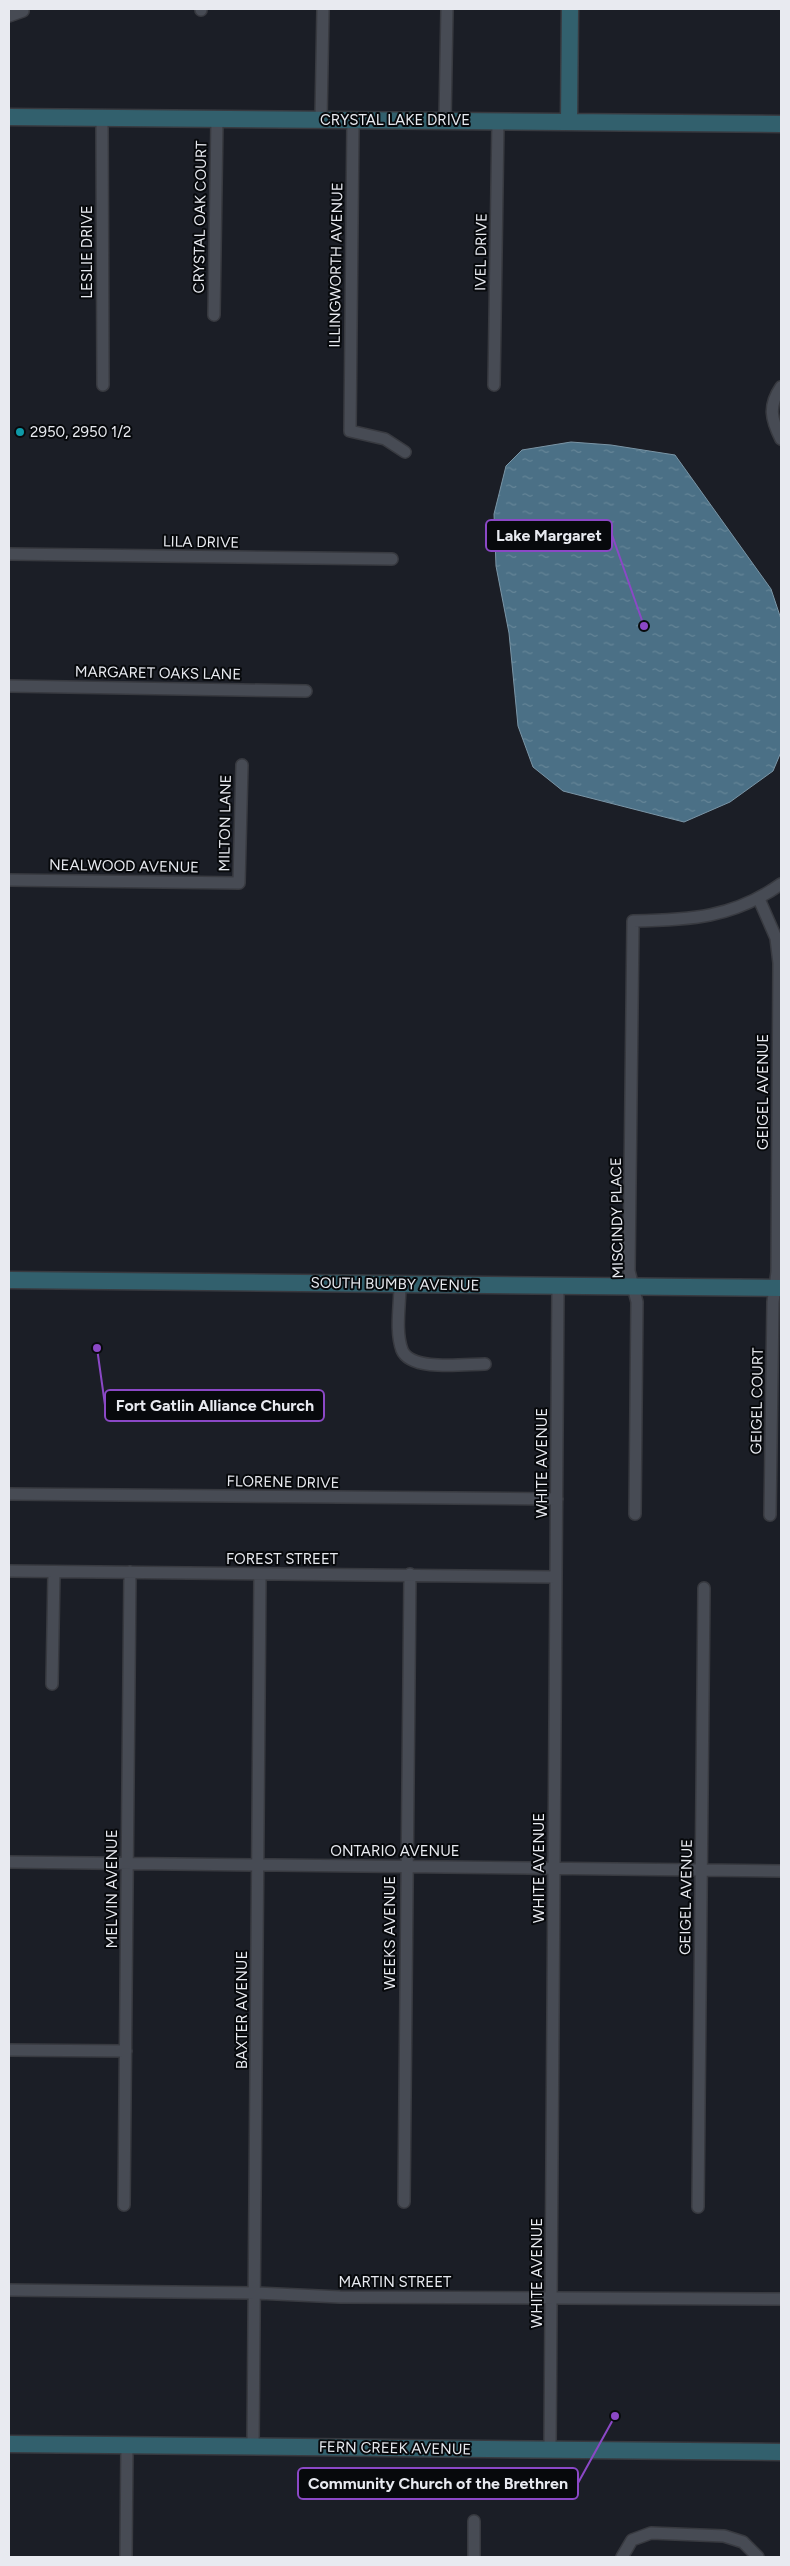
<svg xmlns="http://www.w3.org/2000/svg" width="790" height="2566" font-family="Figtree,sans-serif">
  <style>
    .water { fill: url(#water-ripples); stroke: #7a95a6 }
    .lines { fill: none; stroke-linecap: round; stroke-linejoin: round }
    .street-casing { stroke: #383a40; stroke-width: 14 }
    .secondary-casing { stroke: #383a40; stroke-width: 19 }
    .street { stroke: #474b54; stroke-width: 11 }
    .secondary { stroke: #32606d; stroke-width: 16 }
    .culture-dot { fill: #0f9aa8; stroke: #07090c; stroke-width: 2 }
    .labels { text-anchor: middle; stroke-width: 4; stroke-linejoin: round; paint-order: stroke }
    .street-label { font-size: 15px; fill: #e8eaf0; stroke: #07090c }
    .poi-label { font-size: 15px; fill: #e8eaf0; stroke: #07090c; text-anchor: start }
    .leader { fill: none; stroke: #8b48c6; stroke-width: 2 }
    .callout-dot { fill: #8b48c6; stroke: #07090c; stroke-width: 2 }
    .callout { fill: #07090c; stroke: #8b48c6; stroke-width: 2 }
    .callout-label { font-size: 16px; text-anchor: middle; font-weight: bold; fill: #e8eaf0 }
  </style>
  <defs>
    <pattern id="water-ripples" width="26" height="14" patternUnits="userSpaceOnUse" patternTransform="scale(1.25)"><rect width="26" height="14" fill="#4b7086"/><path d="M2 4q2-2 4 0t4 0M15 11q2-2 4 0t4 0" fill="none" stroke="#658597"/></pattern>
  </defs>
  <rect width="100%" height="100%" fill="#1b1e26"/>
  <path class="water" d="M571 442 611 445 675 455 771 589 781 619V752L773 771 730 802 684 822 563 791 533 767 518 726 509 633 496 566 494 514 506 466 522 450Z"/>
  <g class="lines">
    <defs>
      <path id="street" d="M201 10V9
        M9 16 23 11
        M102 119 103 385
        M321 119 323 9
        M353 120 350 431 385 439 405 452
        M445 120 447 9
        M214 315 217 120
        M494 385 498 121
        M781 387C768 406 771 419 781 439
        M9 554 392 559
        M9 686 306 691
        M9 880 239 883 242 765
        M759 899 776 938 779 963 777 1272 773 1302 770 1515
        M400 1285C400 1305 395 1331 402 1350 411 1372 465 1364 485 1364
        M9 1494 557 1499
        M635 1514 637 1302 629 1271 633 921C690 920 733 918 781 884
        M9 1571 556 1577
        M52 1684 54 1572
        M9 1862 781 1871
        M9 2050 126 2051
        M404 2202 410 1574
        M124 2205 130 1572
        M698 2207 704 1588
        M9 2290 256 2293 340 2297 781 2299
        M253 2447 260 1574
        M550 2450 558 1286
        M126 2557 127 2446
        M474 2557V2521
        M622 2557 632 2540 651 2533 724 2536 743 2542 758 2557"/>
      <path id="secondary" d="M9 117 781 124
        M569 122 570 9
        M9 1280 781 1288
        M9 2444 781 2452"/>
    </defs>
    <use href="#street" class="street-casing"/>
    <use href="#secondary" class="secondary-casing"/>
    <use href="#street" class="street"/>
    <use href="#secondary" class="secondary"/>
  </g>
  <circle class="culture-dot" cx="20" cy="432" r="5"/>
  <g class="labels">
    <g class="street-label">
      <text x="395" y="125">CRYSTAL LAKE DRIVE</text>
      <text transform="translate(200 217) rotate(-89)" y="5">CRYSTAL OAK COURT</text>
      <text transform="translate(87 252) rotate(-90)" y="5">LESLIE DRIVE</text>
      <text transform="translate(481 252) rotate(-89)" y="5">IVEL DRIVE</text>
      <text transform="translate(336 265) rotate(-89)" y="5">ILLINGWORTH AVENUE</text>
      <text transform="translate(201 542) rotate(1)" y="5">LILA DRIVE</text>
      <text transform="translate(158 673) rotate(1)" y="5">MARGARET OAKS LANE</text>
      <text transform="translate(225 823) rotate(-89)" y="5">MILTON LANE</text>
      <text transform="translate(124 866) rotate(1)" y="5">NEALWOOD AVENUE</text>
      <text transform="translate(763 1092) rotate(-90)" y="5">GEIGEL AVENUE</text>
      <text transform="translate(617 1218) rotate(-91)" y="5">MISCINDY PLACE</text>
      <text transform="translate(395 1284) rotate(1)" y="5">SOUTH BUMBY AVENUE</text>
      <text transform="translate(757 1401) rotate(-89)" y="5">GEIGEL COURT</text>
      <text transform="translate(542 1463) rotate(-90)" y="5">WHITE AVENUE</text>
      <text transform="translate(283 1482) rotate(1)" y="5">FLORENE DRIVE</text>
      <text x="282" y="1564">FOREST STREET</text>
      <text x="395" y="1856">ONTARIO AVENUE</text>
      <text transform="translate(539 1868) rotate(-90)" y="5">WHITE AVENUE</text>
      <text transform="translate(112 1889) rotate(-90)" y="5">MELVIN AVENUE</text>
      <text transform="translate(686 1897) rotate(-89)" y="5">GEIGEL AVENUE</text>
      <text transform="translate(390 1933) rotate(-90)" y="5">WEEKS AVENUE</text>
      <text transform="translate(242 2010) rotate(-90)" y="5">BAXTER AVENUE</text>
      <text transform="translate(537 2273) rotate(-90)" y="5">WHITE AVENUE</text>
      <text x="395" y="2287">MARTIN STREET</text>
      <text transform="translate(395 2448) rotate(1)" y="5">FERN CREEK AVENUE</text>
    </g>
    <g class="poi-label">
      <text x="30" y="437">2950, 2950 1/2</text>
    </g>
  </g>
  <path class="leader" d="M644 626L612 535M97 1348L105 1405M615 2416L578 2483"/>
  <g class="callout-dot">
    <circle cx="644" cy="626" r="5"/>
    <circle cx="97" cy="1348" r="5"/>
    <circle cx="615" cy="2416" r="5"/>
  </g>
  <g class="callout">
    <rect x="486" y="520" width="126" height="31" rx="5"/>
    <rect x="105" y="1390" width="219" height="31" rx="5"/>
    <rect x="298" y="2468" width="280" height="31" rx="5"/>
  </g>
  <g class="callout-label">
    <text x="549" y="541">Lake Margaret</text>
    <text x="215" y="1411">Fort Gatlin Alliance Church</text>
    <text x="438" y="2489">Community Church of the Brethren</text>
  </g>
  <rect width="790" height="2566" fill="none" stroke="#e8eaf0" stroke-width="20"/>
</svg>
